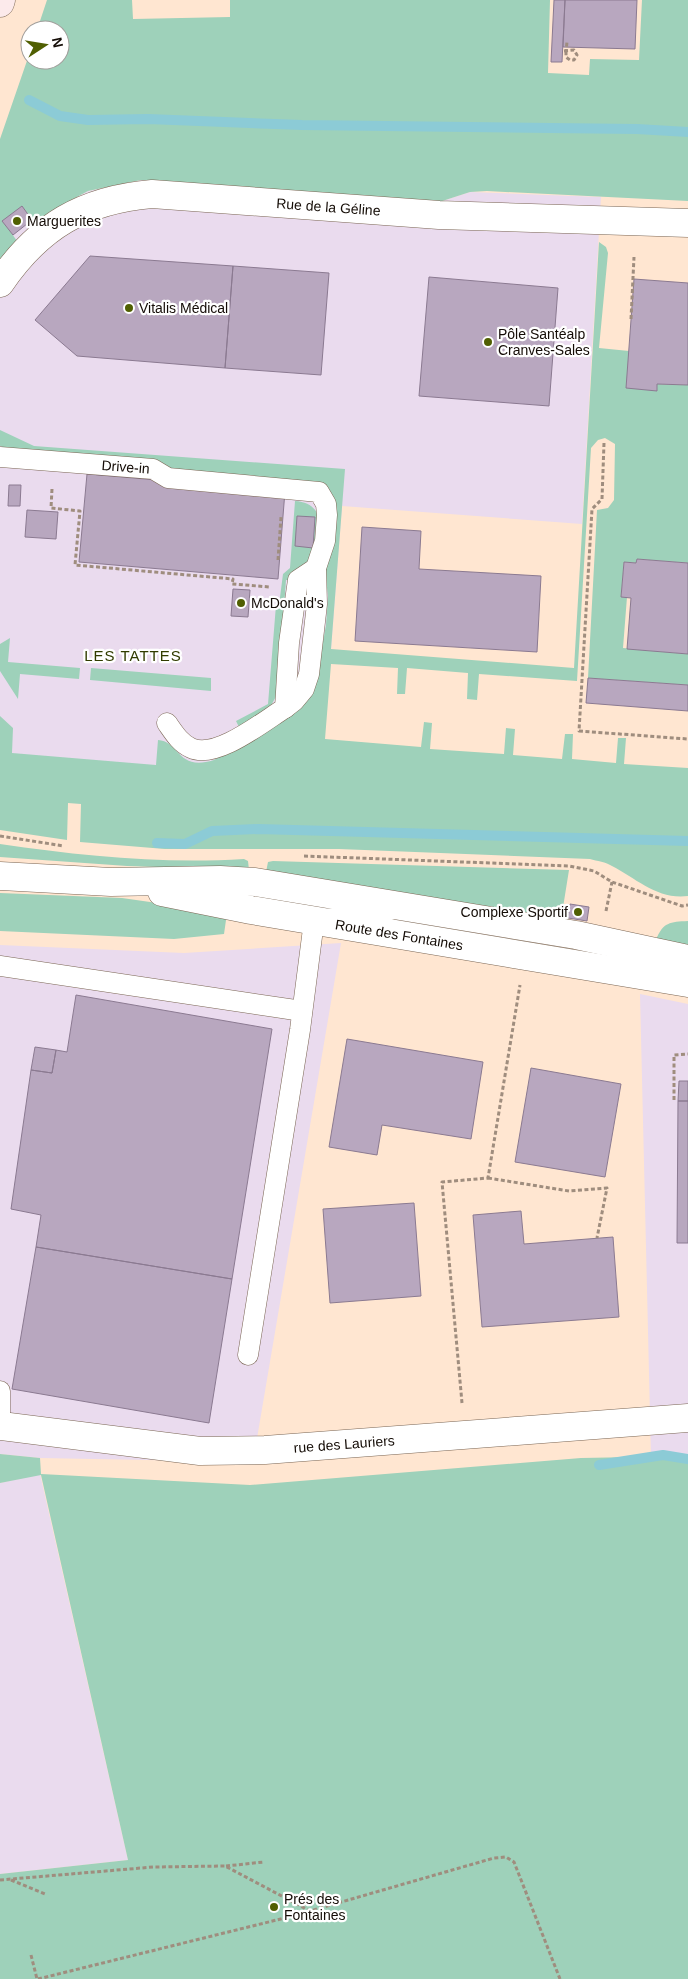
<svg xmlns="http://www.w3.org/2000/svg" width="688" height="1979" font-family="Helvetica,sans-serif">
  <style>
    .commercial { fill: #eadbee }
    .green { fill: #9ed1ba }
    .lines { fill: none; stroke-linecap: round; stroke-linejoin: round }
    .stream { stroke: #8ccbd6; stroke-width: 10 }
    .building { fill: #b8a7bf; stroke: #8b7a91 }
    .service-casing { stroke: #7b6654; stroke-width: 21 }
    .minor-casing { stroke: #7b6654; stroke-width: 29 }
    .tertiary-casing { stroke: #7b6654; stroke-width: 29 }
    .secondary-casing { stroke: #7b6654; stroke-width: 29 }
    .path { stroke: #9f8d7e; stroke-width: 3; stroke-dasharray: 4 2.5; stroke-linecap: butt }
    .service { stroke: #fff; stroke-width: 20 }
    .minor { stroke: #fff; stroke-width: 28 }
    .tertiary { stroke: #fff; stroke-width: 28 }
    .secondary { stroke: #fceaeb; stroke-width: 28 }
    .path-bridge { stroke: #9f8d7e; stroke-width: 3; stroke-dasharray: 4 2.5; stroke-linecap: butt }
    .poi-dot { fill: #505f02; stroke: #fff; stroke-width: 2 }
    .labels { text-anchor: middle; stroke-width: 4.5; stroke-linejoin: round; paint-order: stroke }
    .street-label { font-size: 14px; fill: #140c06; stroke: #fff }
    .poi-label { font-size: 14px; fill: #140c06; stroke: #fff; text-anchor: start }
    .neighbourhood-label { font-size: 15px; letter-spacing: 1px; fill: #313c00; stroke: #fff }
  </style>
  <rect width="100%" height="100%" fill="#ffe6d1"/>
  <path class="commercial" d="M141 180 433 204 470 192 601 197 582 524 342 506 323 755 82 804 0 791V264L13 235 2 221 22 206 36 224 62 205 88 191Z
    M341 943 253 1462 40 1458 0 1454V945L184 953Z
    M640 994 688 1004V1456L651 1458Z
    M40 1474 128 1860 0 1874V1483Z"/>
  <path class="green" d="M47 0H132L133 19 230 17V0H550L548 73 589 75 590 59 639 60 642 0H688V201L487 191 470 192 433 204 141 180 88 191 62 205 36 225 22 207 3 221 17 241 0 264V139L30 52V60H60V30H37Z
    M599 242 606 247 608 253 599 348 629 351 657 391V384L688 385V563L637 559 636 563 624 562 621 597H627L623 648 688 654V685L588 678 597 510 608 508 614 500 615 444 605 438 598 440 591 448 577 681 479 674 477 700 467 699 468 673 407 668 405 694H397L398 668 331 664 325 739 421 747 424 722 432 723 430 749 504 754 506 728 515 729 513 755 562 759 565 734H573L572 759 616 763 618 738H626L624 764 688 768V896C658 900 637 879 612 866 606 862 597 861 590 859L339 849H165L80 842 81 804 68 803 67 840 0 830V716L13 728 12 753 156 765 158 740C180 741 177 772 214 760L292 715 314 691 326 625 328 596 325 571 335 504 169 473 160 461 5 448 0 446V430L34 446 345 469 331 649 574 668Z
    M295 501C326 503 324 533 312 555 308 564 298 571 292 580H286L278 693 269 709 239 727 236 721 268 704 276 605H279L283 574 290 568Z
    M10 638 8 662 80 668 79 679 20 674 18 699 0 671V644Z
    M91 668 211 678V691L90 680Z
    M0 844C82 856 162 864 244 859L248 861 249 870 127 866 0 857Z
    M273 861 569 870 561 920 266 872 268 862Z
    M0 893 122 898 227 913 224 934 174 939 0 931Z
    M688 921V948L656 940C663 922 670 922 688 921Z
    M0 1454 40 1458 41 1474 250 1485 581 1458 688 1456V1979H0V1874L128 1860 41 1475 0 1483Z"/>
  <g class="lines">
    <path class="stream" d="M29 100 60 116 88 120 148 119 302 125 637 129 688 132
      M157 843 185 844 212 831 258 829 688 841
      M599 1465 663 1455 688 1459"/>
  </g>
  <path class="building" d="M554 0H565L562 62H551Z
    M565 0H637L635 49 563 47Z
    M22 206 32 220 13 235 2 221Z
    M90 256 233 266 225 368 77 356 35 320Z
    M233 266 329 273 321 375 225 368Z
    M429 277 558 288 549 406 419 396Z
    M634 279 688 283V385L657 384V391L626 388Z
    M87 474 285 491 278 579 79 562Z
    M9 485H21L20 506H8Z
    M27 510 58 512 56 539 25 537Z
    M297 516 315 517 313 548 295 546Z
    M362 527 421 531 419 569 541 576 537 652 355 641Z
    M637 559 688 563V654L627 649 631 598 621 597 624 562 636 563Z
    M233 589 250 590 248 617 231 616Z
    M588 678 688 685V711L586 703Z
    M570 904 589 907 587 921 568 918Z
    M76 995 272 1029 232 1279 36 1247 41 1215 11 1209 31 1070 52 1073 56 1050 67 1052Z
    M347 1039 483 1062 471 1139 382 1125 377 1155 329 1147Z
    M35 1047 56 1050 52 1073 31 1070Z
    M531 1068 621 1084 605 1177 515 1162Z
    M679 1081H688V1101H678Z
    M678 1101H688V1243H677Z
    M414 1203 421 1296 330 1303 323 1209Z
    M521 1211 524 1244 613 1237 619 1317 482 1327 473 1215Z
    M36 1247 232 1279 209 1423 12 1389Z"/>
  <g class="lines">
    <defs>
      <g id="service">
        <path id="s1" d="M0 457 153 469 168 478 319 492 326 504 327 515 325 541 316 568 317 604 309 674 304 689 294 701 285 708"/>
        <path d="M167 723C174 733 180 743 191 748 216 760 264 721 285 708L289 643 298 580 316 568"/>
        <path d="M0 966 302 1011"/>
        <path d="M248 1355 300 1030 314 921 390 910"/>
        <path d="M0 1391V1426"/>
      </g>
      <g id="minor">
        <path id="s2" d="M0 283C39 226 83 200 152 194L439 215 688 223"/>
        <path id="s3" d="M1 1426 200 1451 265 1450 688 1418"/>
      </g>
      <g id="tertiary">
        <path d="M0 876 111 882 220 880 255 882 576 935 688 959"/>
        <path id="s4" d="M162 892 251 910 688 983"/>
      </g>
      <path id="secondary" d="M0 3 1 0"/>
    </defs>
    <use href="#service" class="service-casing"/>
    <use href="#minor" class="minor-casing"/>
    <use href="#tertiary" class="tertiary-casing"/>
    <use href="#secondary" class="secondary-casing"/>
    <path class="path" d="M564 51 574 50 577 55 574 60H570L566 57V53
      M631 319 634 257
      M604 443 602 499 592 509 579 731 688 739
      M52 489 51 508 80 511 75 565 233 579 232 584 270 587
      M278 560 281 517
      M0 836 64 846
      M304 856 569 866 594 871 612 882 682 906 688 905
      M606 911 612 882
      M674 1100V1055L688 1054
      M488 1178 569 1191 607 1188 597 1238
      M462 1403 442 1182 488 1178 520 985
      M226 1866 264 1862
      M0 1880 153 1867 225 1866 310 1911 494 1858 506 1857 514 1862 560 1979
      M11 1880 45 1894
      M31 1955 37 1979
      M38 1979 309 1912"/>
    <use href="#service" class="service"/>
    <use href="#minor" class="minor"/>
    <use href="#tertiary" class="tertiary"/>
    <use href="#secondary" class="secondary"/>
    <path class="path-bridge" d="M566 53 567 41"/>
  </g>
  <g class="poi-dot">
    <circle cx="17" cy="221" r="5"/>
    <circle cx="129" cy="308" r="5"/>
    <circle cx="488" cy="342" r="5"/>
    <circle cx="241" cy="603" r="5"/>
    <circle cx="578" cy="912" r="5"/>
    <circle cx="274" cy="1907" r="5"/>
  </g>
  <g class="labels">
    <g class="street-label">
      <text dy="5" stroke="none"><textPath href="#s2" startOffset="360">Rue de la Géline</textPath></text>
      <text dy="5" stroke="none"><textPath href="#s1" startOffset="126">Drive-in</textPath></text>
      <text dy="5" stroke="none"><textPath href="#s4" startOffset="241">Route des Fontaines</textPath></text>
      <text dy="5" stroke="none"><textPath href="#s3" startOffset="345">rue des Lauriers</textPath></text>
    </g>
    <g class="poi-label">
      <text x="27" y="226">Marguerites</text>
      <text x="139" y="313">Vitalis Médical</text>
      <text x="498" y="339">Pôle Santéalp<tspan x="498" dy="16">Cranves-Sales</tspan></text>
      <text x="251" y="608">McDonald's</text>
      <text x="568" y="917" text-anchor="end">Complexe Sportif</text>
      <text x="284" y="1904">Prés des<tspan x="284" dy="16">Fontaines</tspan></text>
    </g>
    <g class="neighbourhood-label">
      <text x="133" y="661">LES TATTES</text>
    </g>
  </g>
  <g transform="translate(45 45) rotate(78)"><circle r="24" fill="#ffffff" stroke="#a19e9b"/>
  <path d="M0-4L9 19L0 12L-9 19Z" fill="#505f02"/>
  <text y="-8" font-size="14" font-weight="bold" text-anchor="middle" fill="#140c06">N</text>
  </g>
</svg>
